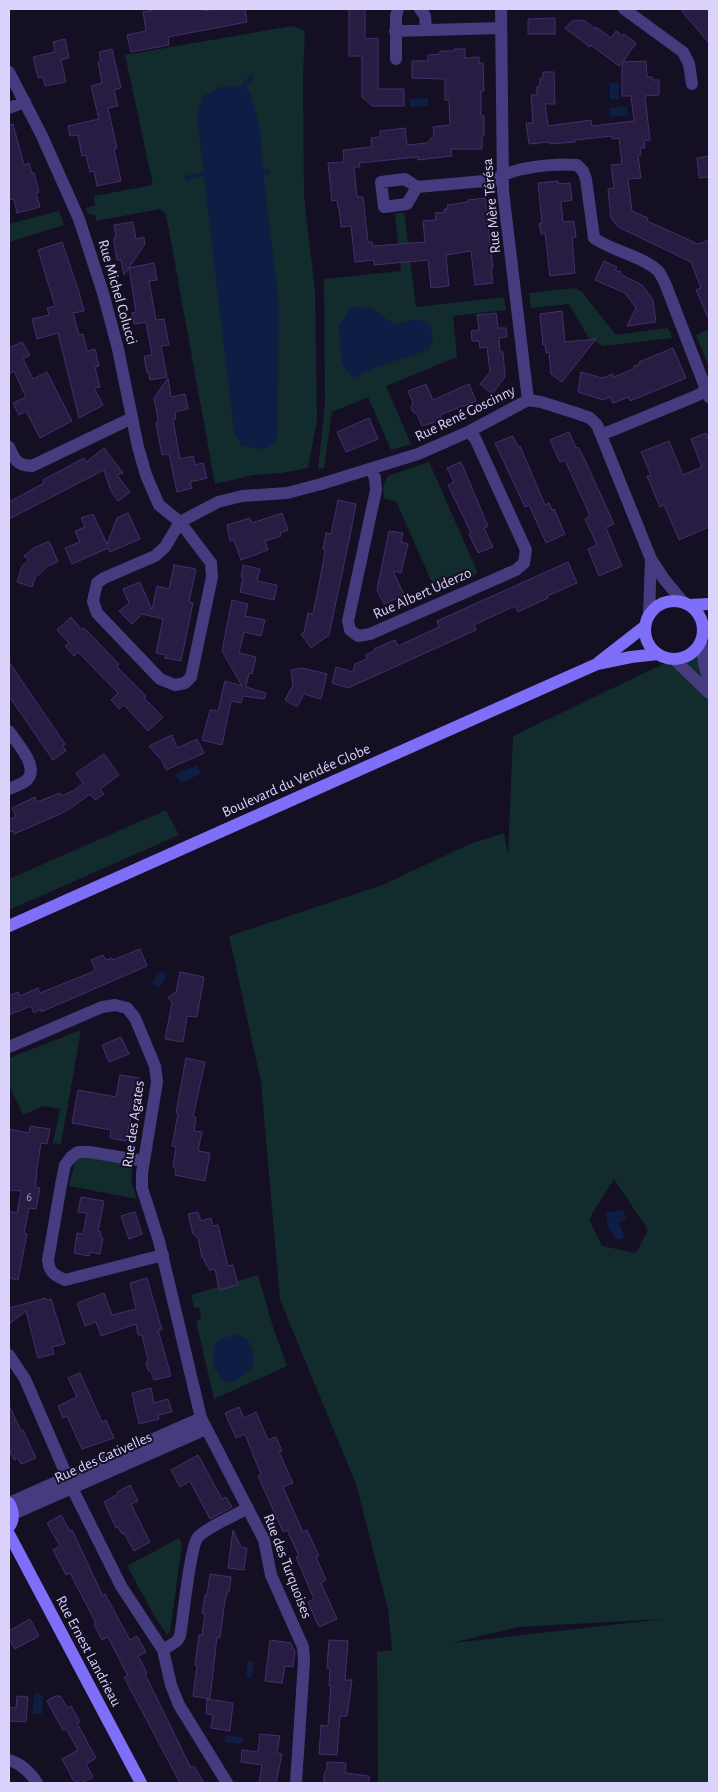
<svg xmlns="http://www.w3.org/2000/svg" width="718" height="1792" font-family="'Alegreya Sans',sans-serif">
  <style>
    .green { fill: #122b2d; fill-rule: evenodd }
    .water { fill: #0e1d43 }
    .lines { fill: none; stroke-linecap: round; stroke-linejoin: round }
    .stream { stroke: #0e1d43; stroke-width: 4.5 }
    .building { fill: #281c43; stroke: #422f6e }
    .street { stroke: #453c80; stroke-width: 12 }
    .secondary { stroke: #7f6ff8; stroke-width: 12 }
    .labels { text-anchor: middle; stroke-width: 4; stroke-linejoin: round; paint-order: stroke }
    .number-label { font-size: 12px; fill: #afa5ce }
    .street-label { font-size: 15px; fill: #dcd3fd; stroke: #140f23 }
  </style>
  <rect width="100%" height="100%" fill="#140f23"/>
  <path class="green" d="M292 26 305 31 303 75 304 196 315 291 317 420 308 468 281 473 253 475 215 484 166 214 160 209 96 221 95 215 88 214 86 208 95 205 94 196 153 185 125 55Z
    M59 211 64 225 9 242V224Z
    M404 212 416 307 504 297 506 310 453 316 457 357 386 386 411 444 391 450 368 397 332 412 324 468 318 469 325 403 324 279 401 271 395 214Z
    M575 288 582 292 616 335 667 328 670 331 672 338 603 346 588 337 569 304 531 308 529 293Z
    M709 329V367L696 335Z
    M429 462 478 573 436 592 396 501 385 499C382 492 383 482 388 476Z
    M709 642V1783H378L377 1652 392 1650 388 1609 356 1484 280 1300 261 1082 229 936 382 885 470 844 504 833 508 855 513 736ZM614 1179 648 1230 636 1253 602 1246 589 1219ZM663 1619 452 1643 518 1627Z
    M166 810 179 835 9 910V879Z
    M81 1030 61 1144 53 1143 60 1109 43 1106 23 1115 9 1085V1058Z
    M80 1157 133 1163 131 1181 137 1199 69 1186 75 1161Z
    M258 1275 273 1327 287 1366 214 1399 196 1321 201 1319 199 1307 194 1308 191 1295Z
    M179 1538 182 1544 170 1632 167 1635 155 1617 127 1566Z"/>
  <path class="water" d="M610 83H619V99H610Z
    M240 86 250 92 260 129 265 188 279 303 277 443 263 449 242 446 234 432 197 118 202 97 220 87Z
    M428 98V106L410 107V99Z
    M627 106 628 115 610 117 609 108Z
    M351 307 371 308 386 319 397 324 416 319 430 324 433 341 428 350 374 368 354 378 342 364 339 326Z
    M197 765 201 774 181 783 176 774Z
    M161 971 167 975 159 988 152 983Z
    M624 1210 626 1219 619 1223 625 1238 617 1240 608 1228 606 1213Z
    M236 1334 248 1340 253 1352V1367L237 1380 225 1383C213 1369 209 1358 218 1340Z
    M248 1661 254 1662 252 1678 246 1677Z
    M37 1693 43 1696 42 1714H32L34 1695Z
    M226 1735 241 1737 244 1741 241 1744 225 1742Z"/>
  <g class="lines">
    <path class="stream" d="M240 91 251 77
      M259 172H268
      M187 178 210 172"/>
  </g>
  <path class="building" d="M154 9H203V11L216 9H245L247 22 168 37 169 45 131 52 127 35 146 31 143 12 154 10Z
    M349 9H365V39L378 38V89H404V106H372L362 97V56H349Z
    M680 9H706L709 12V43Z
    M555 18V34H528V19Z
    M584 20 595 29 596 27 611 38 616 31 623 36 624 34 636 43 623 62 646 61 647 77H652L653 80H659V95L645 96 650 140 644 141 645 148H640L641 155H638L641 178 628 179 632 211 648 218 647 221 698 244 709 240V320L696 290 701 288 691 262 618 227 611 218 608 189 614 188 611 165 622 164 619 138 612 139V136L575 140V142L550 144V142L529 144 526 123H533L531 95H537V87L540 86V78H543V72H554L555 104H545L548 126 591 120 592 126 634 121 631 96H622V62L619 66 591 45 590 47 565 28 572 21Z
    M65 39 69 58 61 60 66 82 45 86 43 77 38 78 33 57 55 52 53 42Z
    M112 49 121 88 114 90 118 106 108 108 117 148 114 149 121 181 97 186 94 171 90 172 86 155 82 156 78 135 70 136 68 126 99 119 91 86 102 83 98 62 101 61 99 52Z
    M454 49H465V58L479 57V63H483L484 91H481V115L484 116V135H482V149H451L452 156 418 160V157L359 163 360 167H354L357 197H363L368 242H372L373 246 425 242 423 221 436 220 435 213 445 212 444 209H448L447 205 468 202V200L485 198 493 268 491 269 493 283 475 285 471 251 446 255 449 286 431 288 428 260 374 265V260L355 262 351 226 341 227 339 208H338L337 200 332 201 328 163 344 162 343 150 372 147 371 138 380 137V131L405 128 407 145 427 143 434 135 433 127 450 125 449 100H445V79L412 78V61H428V55L440 54V51H454Z
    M13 124 24 165 29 163 32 173H34L39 192 36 193 40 207 17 213 14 199 9 200V125Z
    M709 156V177L699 178 697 158Z
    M558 181V184L570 183 572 200 561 202 563 222 574 221 576 237 572 238 575 273 550 276 545 233 541 234 539 223H542L538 183Z
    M133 222 136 239 144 237 145 244 124 275 121 260H117L114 242V238L116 237 114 225Z
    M62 242 78 289 84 311 73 313 79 335 83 334 87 351 95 349 99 366 95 367 100 387 94 388 103 405 79 418 58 333 37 339 32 319 49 315 47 308 55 306 38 250Z
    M604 261 617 267 615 270 621 272 620 274 642 285 653 300 656 322 627 326 636 308 625 293 595 280Z
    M154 263 157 280 149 281 156 320 164 319 169 345 161 346 167 377 150 380 149 373H147L144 356 152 355 146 322 134 324 132 313 136 312 129 268Z
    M562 311 565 342 596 339 562 382 551 374 549 352 546 353 545 344 543 345 540 314Z
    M496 313 498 328H506L507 337 499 338 500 352H503L505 377 492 394 480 384 490 372 487 347 480 348 479 341H472L471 331 479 330 477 315Z
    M22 342 30 355 23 359 33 379 47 372 72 421 40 438 26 411 19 415 13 403 26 397 14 371 9 374V348Z
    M673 348 686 378 630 401 629 397 613 403 610 397 603 400 578 392 581 372 602 378 613 374 614 377 633 369 634 366 640 364 639 362Z
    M168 378 171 397 185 394 188 409 175 412 176 419 173 420 180 459 193 456 195 465 203 463 207 478 190 482 192 488 177 492 169 454 162 455 156 423 158 422 157 414 154 398Z
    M426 384 433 400 469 384 476 401 440 415 442 420 422 426 417 414 413 412 411 407 413 403 408 391Z
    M369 418 378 439 346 452 337 432Z
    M569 432 576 448 578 447 584 458 614 524 606 528 622 566 599 576 588 549 597 545 585 519 590 516 565 460 560 462 550 440Z
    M706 433 709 441V527L679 540 664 505 660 507 647 476 651 475 641 452 669 441 683 475 702 467 691 439Z
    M513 436 518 447 520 446 545 505 549 503 552 510 554 509 565 534 546 543 529 505 525 507 495 443Z
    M104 448 123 473 117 475 130 492 118 501 111 491 104 470 9 519V502L44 483 43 480 84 458 86 462Z
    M461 462 488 526 484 528 493 547 478 553 469 534 471 533 448 485 454 482 447 468Z
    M338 500 356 504 351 531 329 635 311 648 301 634 304 632 308 613 313 614 323 564 325 550 323 549 326 533 331 534Z
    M128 513 140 539 110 552 108 548 72 564 65 548 80 542 75 531 85 527 81 518 93 514 107 544 117 518Z
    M282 513 288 530 280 533 281 536 265 541 268 550 241 560 234 540 230 541 227 525 250 518 252 523Z
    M389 531 403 533 401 542 408 544 401 573 393 571 404 595 384 604 377 590Z
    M49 541 58 562 48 566 35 578 32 587 17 582 22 566 29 560 24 556 32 549Z
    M568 562 577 583 547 596 548 598 518 612 515 606 474 625 476 630 348 688 332 683 336 667 353 672 355 664 367 659 366 655 375 650 374 649 395 640 398 646 439 627 437 621Z
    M174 565 196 569 189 602 193 603 181 661 165 658 166 655 156 653 163 619 142 614 132 624 119 611 129 603 123 589 140 582 152 610 157 586 169 589Z
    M243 565 260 569 257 581 277 585 274 600 240 592 243 577H241Z
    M232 600 248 604 245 616 265 620 261 636 244 632 239 653 256 657 252 674 249 673 246 687 266 693 264 699 243 696 241 703 231 701 222 745 202 740 210 710 218 711 225 681 242 686 222 651Z
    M71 617 82 630 84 628 119 664 117 667 146 696 144 698 163 717 148 731 124 705 119 709 111 700 118 693 78 652 74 656 65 646 69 643 57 630Z
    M9 662 65 744 63 746 66 751 53 760 9 696Z
    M302 668 327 674 321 699 304 694 297 707 285 700 293 685 291 670Z
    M172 735 177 748 197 739 204 753 166 770 162 761 149 746Z
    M104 754 119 775 100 789 104 794 95 800 90 794 71 808 60 814 14 834 13 831 9 832V819L16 817 12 808 35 797 37 802 60 793 61 796 73 791 83 783 76 773Z
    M140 949 147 966 41 1012V1009L34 1013 31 1006 9 1015V996L18 992 20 996 38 988 40 993 92 972 95 969 91 960 103 955 106 960 112 958 113 960Z
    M180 972 204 977 197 1017 187 1016 183 1042 165 1039 172 1003 168 997 176 992Z
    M121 1037 129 1054 109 1062 102 1045Z
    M186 1058 205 1062 193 1117H196L194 1131 202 1132 198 1151 210 1153 205 1181 175 1175 176 1171 173 1166 176 1147 172 1146 178 1114 176 1113Z
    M120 1075 139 1078 126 1141 110 1138 111 1130 72 1123 78 1090 116 1097Z
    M30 1126 50 1129 47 1144 41 1143 36 1174H37L35 1187 40 1188 36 1209 29 1208 24 1233 27 1234 18 1280 9 1278V1211L17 1213 21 1191 9 1190V1129L29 1133Z
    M81 1197 104 1201 98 1231 101 1232 100 1237 103 1238 100 1254 90 1252 89 1256 74 1253 77 1233 83 1234 87 1213 78 1212Z
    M135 1212 142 1234 129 1239 121 1216Z
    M198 1212 201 1221 211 1218 213 1226 218 1225 228 1266 233 1265 238 1285 219 1290 215 1269 210 1270 206 1265 204 1258H202L198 1238 193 1234 188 1214Z
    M147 1278 162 1330H158L171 1376 154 1380 151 1372 148 1370 146 1364 148 1360 142 1335H138L136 1324 101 1336 96 1322 85 1326 77 1303 104 1293 112 1315 136 1309 130 1283Z
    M46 1298V1300L51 1299 65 1344 52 1347 54 1354 38 1358 26 1311 9 1324V1308Z
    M80 1373 102 1422 106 1420 114 1438 82 1449 67 1416 63 1418 58 1406 77 1397 68 1378Z
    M151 1388 154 1403 168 1399 172 1412 158 1415 159 1419 139 1424 132 1393Z
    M9 1405 21 1431 23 1430 36 1458 21 1464 18 1458 14 1460 9 1449Z
    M239 1407 244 1418 256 1412 268 1440 276 1437 282 1451 279 1452 293 1483 283 1487 303 1532 307 1530 319 1556 316 1557 326 1580 321 1583 337 1619 319 1627 308 1602 314 1599 296 1557 299 1556 287 1530 283 1532 258 1476 261 1475 245 1434 236 1438 225 1413Z
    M198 1455 222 1499 226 1497 232 1507 210 1519 190 1481 180 1487 171 1470Z
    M130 1485 138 1501 131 1504 150 1542 134 1551 124 1533 122 1534 118 1527 116 1528 104 1502 118 1494 117 1492Z
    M61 1515 70 1531 72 1530 103 1596 105 1594 130 1640 137 1636 146 1652 138 1656 147 1673 145 1674 191 1768 194 1766 204 1783H180L124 1677 128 1676 108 1637 102 1640 94 1624 96 1623 70 1573 66 1575 53 1550 60 1546 47 1523Z
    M233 1530 241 1547 247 1548 244 1570 228 1568Z
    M210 1574 231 1577 229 1592H227L224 1607 220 1638 217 1637 210 1699 193 1696 197 1666 195 1665 199 1635H202L205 1614 202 1613 205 1595H207Z
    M30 1619 39 1636 15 1649 9 1639V1631Z
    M270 1640 291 1643 295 1652 293 1667 285 1666 282 1683 265 1681Z
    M329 1640 348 1641 345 1680H352L347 1716H340L337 1755 319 1754 321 1725 328 1726 331 1686H329L330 1669 327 1668Z
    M17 1696 28 1697 26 1722 9 1721V1707L16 1708Z
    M55 1696H60L68 1708 71 1706 80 1722 77 1723 96 1758 86 1764 93 1777 82 1783H75L62 1759 78 1750 66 1729 63 1730 47 1701Z
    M207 1699 233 1703 230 1731 211 1728 213 1715 206 1714Z
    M260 1734 280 1736 277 1753 282 1754 276 1783H259L262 1765 241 1762 242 1750 258 1752Z
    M327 1762 346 1763 345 1773 369 1776V1783H324V1773L327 1769Z"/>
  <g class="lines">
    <path class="street" d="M420 9 425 16 426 30
      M501 9 503 191 528 400
      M624 9 683 52 689 64 692 84
      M395 31 501 28
      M396 59V16L398 9
      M9 72 42 136 79 219 103 293 118 349 138 447 146 475 159 505 180 522 211 563 212 577 191 677 185 683 175 685 160 679 97 613 93 601 97 583 104 578 155 556 165 547 180 522
      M9 108 25 102
      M417 187 407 204 384 207 381 182 405 179 417 187 495 180C512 167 556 163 577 165L583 171 586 179 594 238C612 251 645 257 659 272 661 275 663 279 665 283L709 397
      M601 435 696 396 709 389
      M9 447C15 460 16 465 32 466L132 418
      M371 469 375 478 376 490 348 621 350 630 358 636 370 634 516 570 524 563 526 550 475 438 468 432
      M180 522 218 502 242 496 287 493 321 484 418 454 468 432 528 400 541 402 576 413 590 418 597 425 651 559 664 579 683 602
      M649 613 651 559
      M701 641 704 664 709 681
      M674 659 709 693
      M9 731C16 742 40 767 27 780 22 784 14 787 9 789
      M9 1047 102 1007 115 1005 127 1008 135 1018 155 1066 157 1082 142 1173V1188L159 1241 201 1418 264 1540 271 1575 303 1647 304 1661 296 1783
      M144 1161 89 1152H78L71 1157 65 1165 61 1185 48 1260C49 1272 54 1275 65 1280L163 1255
      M9 1355 25 1379 72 1488 121 1586 163 1650 171 1685 179 1705 227 1783
      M9 1503 201 1418
      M13 1514 206 1429
      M163 1650 177 1641 180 1636C183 1620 190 1546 198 1537 209 1526 234 1516 248 1508
      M9 1760C22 1764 30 1772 37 1783"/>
    <path class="secondary" d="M645 630a29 29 0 1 1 58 0a29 29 0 1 1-58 0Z
      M690 605 709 604
      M599 662 644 627
      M9 926 597 664 631 657 658 654
      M9 1503C14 1512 15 1519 9 1527
      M9 1534 141 1783"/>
  </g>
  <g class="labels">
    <g class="number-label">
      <text x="29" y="1201">6</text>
    </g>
    <g class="street-label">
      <text transform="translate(491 206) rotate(-95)" y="5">Rue Mère Térésa</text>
      <text transform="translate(118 292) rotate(74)" y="5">Rue Michel Colucci</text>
      <text transform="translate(465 413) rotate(-26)" y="5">Rue René Goscinny</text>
      <text transform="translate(422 593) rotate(-24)" y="5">Rue Albert Uderzo</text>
      <text transform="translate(296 780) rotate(-24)" y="5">Boulevard du Vendée Globe</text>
      <text transform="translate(133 1124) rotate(-82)" y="5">Rue des Agates</text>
      <text transform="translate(103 1457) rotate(-24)" y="5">Rue des Gativelles</text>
      <text transform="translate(288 1566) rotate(69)" y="5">Rue des Turquoises</text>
      <text transform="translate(89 1651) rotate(62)" y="5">Rue Ernest Landrieau</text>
    </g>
  </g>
  <rect width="718" height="1792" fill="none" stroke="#dcd3fd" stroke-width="20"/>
</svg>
